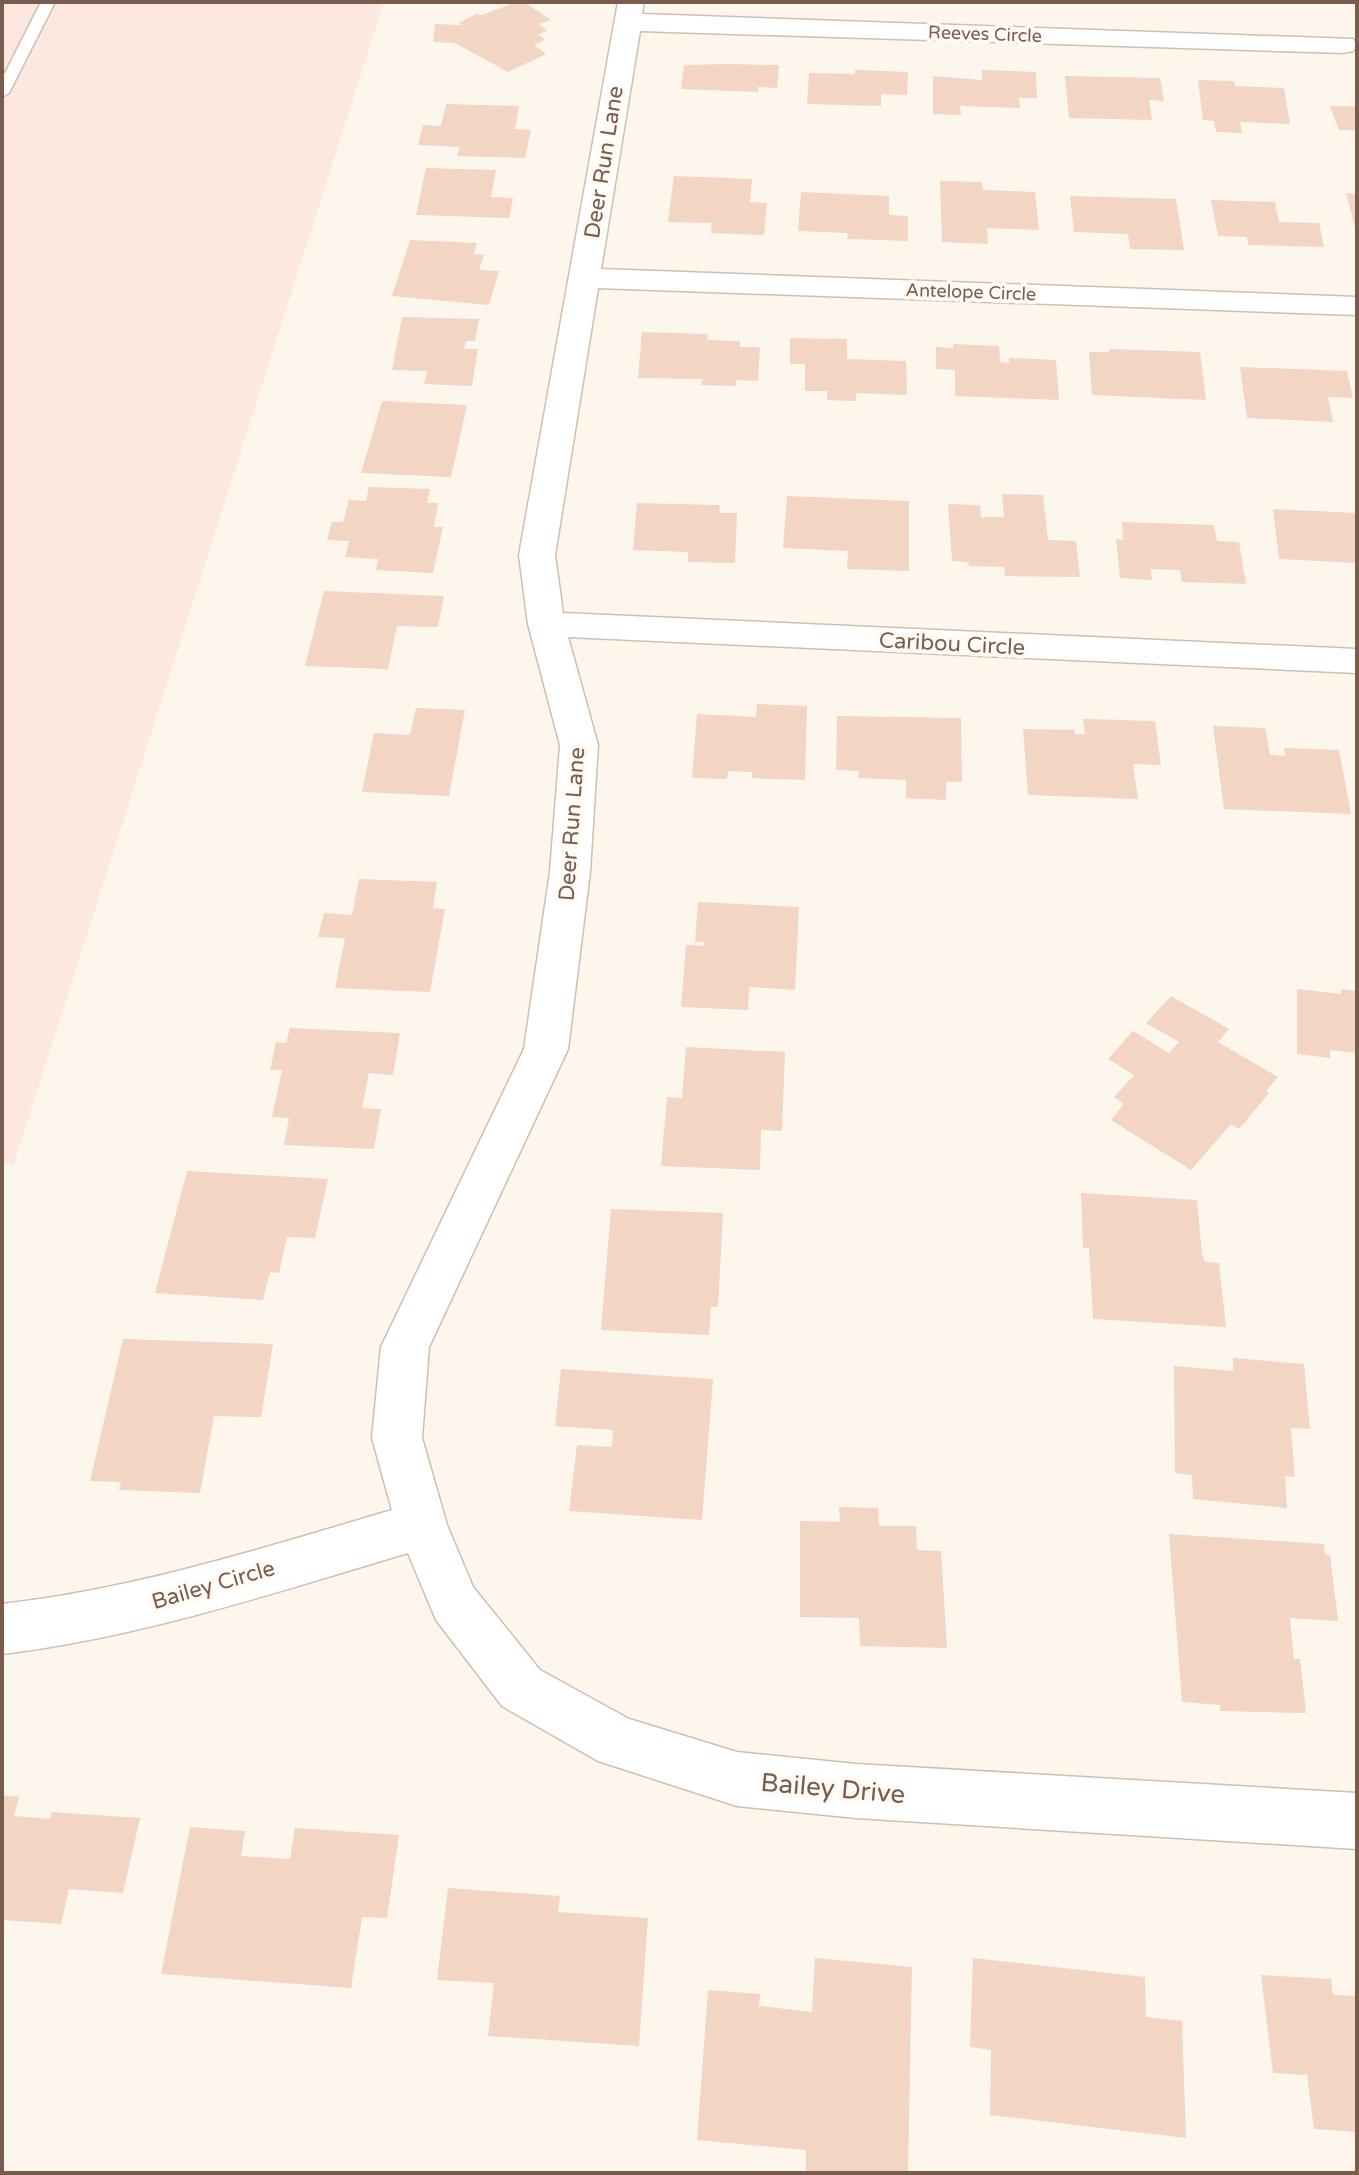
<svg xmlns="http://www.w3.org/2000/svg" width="1359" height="2175" font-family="'Varela Round',sans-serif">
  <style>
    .commercial { fill: #fde8e0 }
    .building { fill: #f3d5c3 }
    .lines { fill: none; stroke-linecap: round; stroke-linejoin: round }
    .lane-casing { stroke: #d1beb0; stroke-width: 3 }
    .street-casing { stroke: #d1beb0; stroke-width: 3 }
    .lane { fill: #fff; fill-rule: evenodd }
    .street { fill: #fff; fill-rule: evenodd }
    .labels { text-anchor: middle; stroke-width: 8; stroke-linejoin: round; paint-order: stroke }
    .far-street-label { font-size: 18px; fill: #7a5c4d; stroke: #fffaf3 }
    .street-label { font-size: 22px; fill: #7a5c4d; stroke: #fffaf3 }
    .near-street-label { font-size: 26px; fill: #7a5c4d; stroke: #fffaf3 }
  </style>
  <rect width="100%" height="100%" fill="#fdf6ec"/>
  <path class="commercial" d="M2 2H384L14 1164 2 1163Z"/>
  <path class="building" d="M517 2H524L551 20 539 24 547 31 538 34 545 40 534 45 546 54 508 72 455 43 433 42 435 24 462 25 459 23 476 14 482 15Z
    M728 64 779 65 777 88 758 87V92L681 89 684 65Z
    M855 70 908 72 907 95 881 94V106L807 104 809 73 855 74Z
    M982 70 1036 72 1037 98H1019L1020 108 960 106 961 115 933 114V76L982 80Z
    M1065 76 1160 78 1164 101 1149 100 1152 120 1069 118Z
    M1198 80 1234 81 1235 86 1284 88 1290 124 1240 122 1242 133 1216 132 1214 121 1203 120Z
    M446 104 519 106 515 129 531 130 525 158 457 156 460 147 418 145 423 125 441 126Z
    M1330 106H1357V130H1339Z
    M426 168 496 170 491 197 513 198 509 218 416 215Z
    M674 176 752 179 750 202 767 203 764 235 711 233 712 223 668 222Z
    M940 181 982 182 983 190 1035 192 1039 230 987 228 988 244 942 242Z
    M801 192 889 196V215L908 216V241L847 239 848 233 798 231Z
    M1346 193 1357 194V230L1356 231Z
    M1070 196 1176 199 1184 250 1130 249 1128 234 1074 232Z
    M1211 200 1275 202 1279 222 1319 223 1324 247 1248 245 1247 237 1218 236Z
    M410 240 477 243 474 254 484 255 479 270 499 271 489 305 392 296Z
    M402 317 479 319 475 341H466L464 349H478L472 386 424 384 427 371 392 370Z
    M642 332 708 334 707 340 740 341V347H760L758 381 736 380V386L701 385 702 379 638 378Z
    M790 338 847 339V359L906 361 907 395 856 393V401L827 400V391H805V364H790Z
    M953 344 999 346 1000 362 1009 363V358L1056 360 1059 400 955 396V370L936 369V347L953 348Z
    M1109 349 1200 352 1206 400 1092 395 1089 352H1109Z
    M1240 367 1347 371 1353 398 1328 397 1333 422 1247 418Z
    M382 401 467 405 451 477 361 473Z
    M369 487 430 489 427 503H438L434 527H443L433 573 376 570 378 559 345 557 349 541 327 540 332 522H343L349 500 366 501Z
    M1002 494 1043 495 1048 540 1076 541 1080 577 1005 576 1004 567 969 566 968 562 952 561 948 504 980 505 981 517H1004Z
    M787 496 909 501V571L847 569 848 551 783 548Z
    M637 503 720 505 719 513H737L735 563 688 562V552L633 550Z
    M1273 509 1357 513V563L1279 559Z
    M1122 522 1214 525 1217 541 1239 542 1246 584 1182 582 1180 570 1151 569 1152 580 1120 578 1116 539 1123 540Z
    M324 591 444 596 438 627 397 626 388 669 305 666Z
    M757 704 807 706 805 780 752 778V772L728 771 727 779 692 778 697 714 756 717Z
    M416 708 465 710 449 796 362 792 374 733 410 735Z
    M837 716 961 718 962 782H946V800L906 798V780L858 778 859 771 836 770Z
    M1083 719 1155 721 1161 765 1133 764 1138 799 1028 795 1023 729 1075 730V734H1085Z
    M1213 726 1265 728 1270 755 1285 756 1284 748 1339 750 1351 814 1224 809Z
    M359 879 437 882 433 908 445 909 430 992 335 988 345 938 318 937 324 913 352 915Z
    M698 902 799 907 795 990 749 987 748 1010 681 1007 686 945 704 946V942H695Z
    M1297 989 1341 994V989L1357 991V1053L1330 1050V1058L1297 1054Z
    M1171 996 1229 1029 1218 1042 1278 1077 1266 1091 1269 1093 1239 1129 1231 1124 1191 1170 1111 1120 1124 1104 1114 1097 1134 1075 1108 1059 1133 1031 1169 1053 1179 1042 1146 1023Z
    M290 1028 400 1033 393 1075 369 1073 362 1108 381 1109 374 1149 284 1145 289 1118 272 1117 282 1070H270L276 1042 286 1043Z
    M686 1047 785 1052 782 1131 761 1130 760 1170 661 1166 667 1097 682 1098Z
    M187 1171 328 1179 315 1238 287 1237 279 1273 270 1272 263 1300 155 1293Z
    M1081 1193 1197 1200 1202 1254 1205 1262 1219 1263 1226 1327 1093 1319 1089 1248H1083Z
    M611 1209 723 1213 718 1307H711L709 1335 601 1330Z
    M123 1339 273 1344 261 1417 214 1416 200 1493 119 1490 121 1482 90 1481Z
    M1233 1358 1304 1364 1310 1429 1291 1428 1295 1477 1285 1476 1287 1508 1193 1499 1192 1475 1175 1473 1174 1366 1233 1371Z
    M561 1369 713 1379 702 1520 569 1511 577 1445 612 1447 613 1430 555 1426Z
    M839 1507 878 1508 879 1526H916L917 1550 941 1551 947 1648 860 1646 859 1618 800 1617V1521L840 1522Z
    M1169 1534 1324 1544 1325 1555H1330L1338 1621 1290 1618 1294 1659H1300L1306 1713 1220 1711V1705L1182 1702Z
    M2 1795 19 1797 14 1816 50 1819 52 1812 140 1818 123 1893 69 1889 61 1924 2 1920Z
    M190 1827 245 1831 241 1856 290 1859 295 1828 399 1835 387 1918 362 1917 351 1988 161 1974Z
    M448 1888 560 1896 558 1912 648 1918 639 2046 488 2036 494 1983 437 1980Z
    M815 1958 912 1967 908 2173H806V2150L697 2140 708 1990 760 1994 759 2006 812 2012Z
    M973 1958 1145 1977 1146 2017 1182 2021 1186 2138 990 2115 991 2050 970 2047Z
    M1261 1975 1331 1979 1333 1995 1357 1996V2132L1314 2129 1307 2075 1273 2073Z"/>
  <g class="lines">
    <defs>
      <path id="lane" d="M41 2H55L9 93 2 97V79Z"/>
      <path id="street" d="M618 2H644L642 14 1353 39 1357 45 1353 51 1343 53 640 31 601 269 1357 297V315L598 288 555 555 563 613 1357 649V673L568 637 598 745 590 872 568 1049 429 1347 422 1438 447 1525 473 1587 540 1670 629 1719 737 1752 856 1764 1357 1793V1849L856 1818 737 1806 598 1761 502 1706 436 1620 408 1553C273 1593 142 1637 2 1654V1604C136 1589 263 1548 392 1510L372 1438 381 1347 524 1049 550 872 560 745 528 624 519 555Z"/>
    </defs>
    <use href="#lane" class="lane-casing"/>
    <use href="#street" class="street-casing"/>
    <use href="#lane" class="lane"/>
    <use href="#street" class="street"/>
  </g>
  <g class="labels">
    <g class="far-street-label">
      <text transform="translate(985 34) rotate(2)" y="6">Reeves Circle</text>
      <text transform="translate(971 292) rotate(2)" y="6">Antelope Circle</text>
    </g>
    <g class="street-label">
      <text transform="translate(603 162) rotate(-81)" y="8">Deer Run Lane</text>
      <text transform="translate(952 643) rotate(3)" y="8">Caribou Circle</text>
      <text transform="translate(571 824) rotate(-86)" y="8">Deer Run Lane</text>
      <text transform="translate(213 1584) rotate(-16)" y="8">Bailey Circle</text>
    </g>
    <g class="near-street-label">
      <text transform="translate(833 1788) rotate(5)" y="9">Bailey Drive</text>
    </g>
  </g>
  <rect width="1359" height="2175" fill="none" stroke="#7a5c4d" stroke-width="8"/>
</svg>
